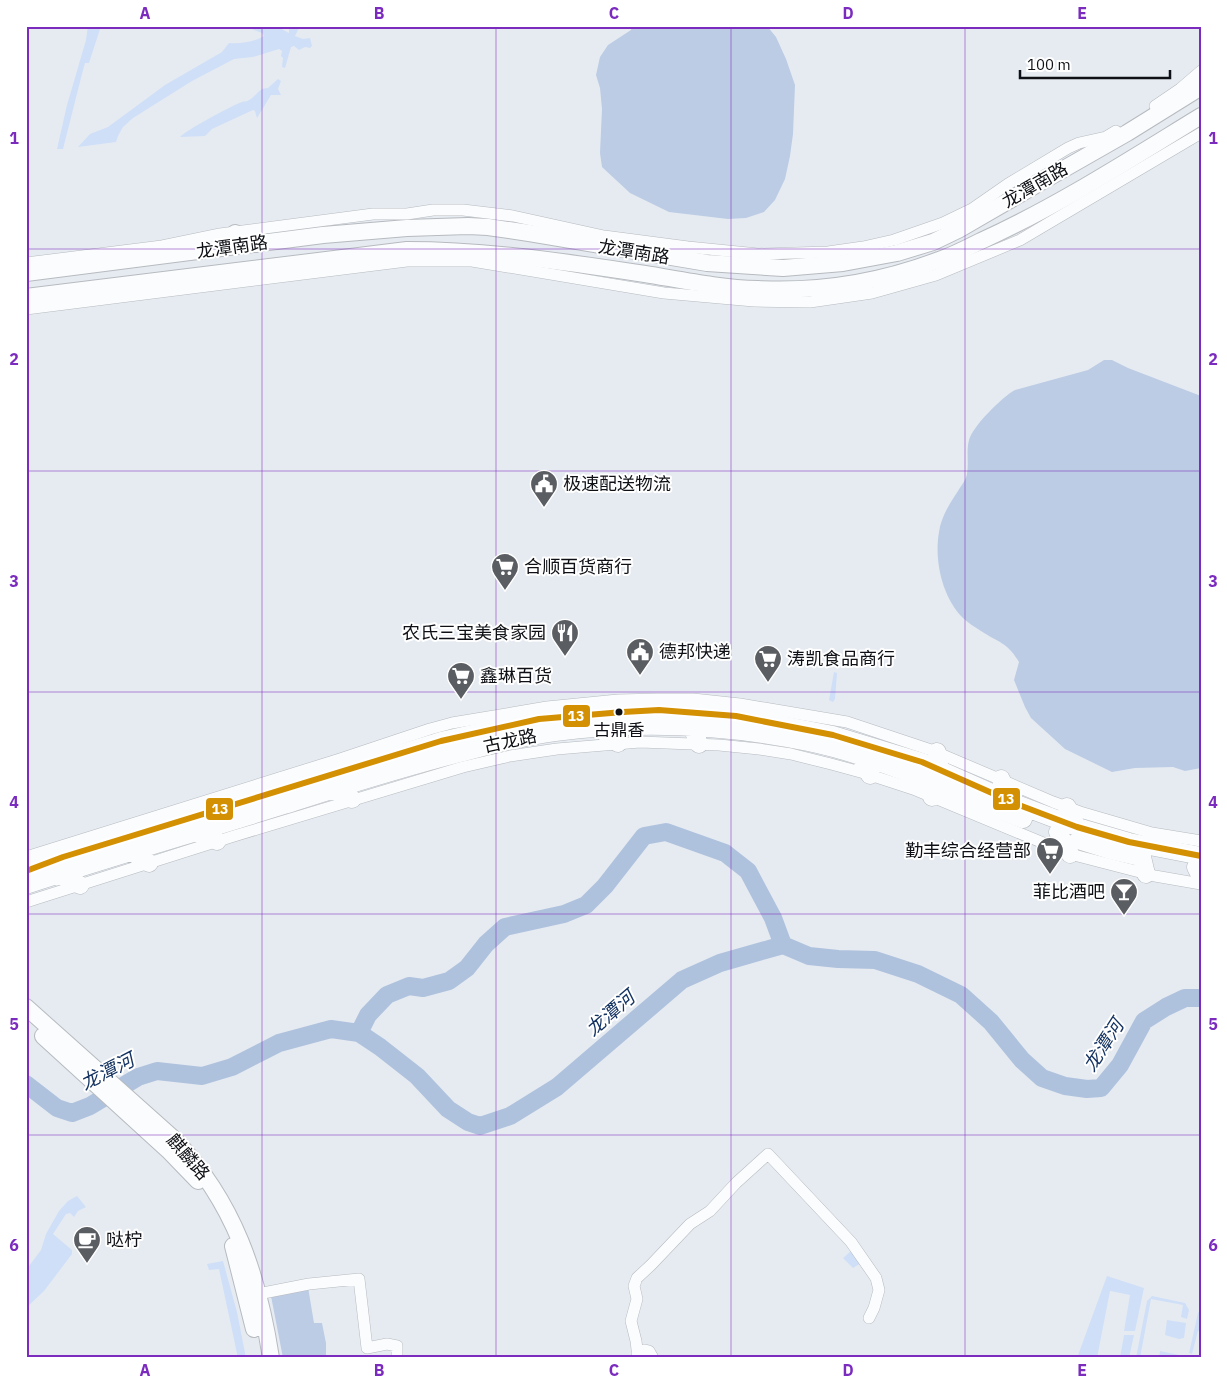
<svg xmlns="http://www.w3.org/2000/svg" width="1227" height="1384" font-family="'IBM Plex Sans','Noto Sans SC',sans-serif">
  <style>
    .green { fill: #cfdff7 }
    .forest { fill: #bccce4 }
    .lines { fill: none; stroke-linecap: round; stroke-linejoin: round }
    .river { stroke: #afc2dd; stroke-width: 18 }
    .street-casing { stroke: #b7bbc0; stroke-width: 12 }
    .secondary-casing { stroke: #b7bbc0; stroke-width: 18 }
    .primary-casing { stroke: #b7bbc0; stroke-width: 19 }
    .street { stroke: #fbfcfd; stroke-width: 11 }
    .secondary { stroke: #fbfcfd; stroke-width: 16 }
    .primary { stroke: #fbfcfd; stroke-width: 18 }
    .bus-1-casing { stroke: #fff; stroke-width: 10 }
    .bus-1 { stroke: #d49003; stroke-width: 6 }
    .grid { fill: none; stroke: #7b2cbf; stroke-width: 1; stroke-opacity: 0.55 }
    .bus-dot { fill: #0e1015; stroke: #fff; stroke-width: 2 }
    .labels { text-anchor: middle; stroke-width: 4; stroke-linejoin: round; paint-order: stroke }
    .bus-label { font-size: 17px; fill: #0e1015; stroke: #fff }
    .street-label { font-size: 18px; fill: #0e1015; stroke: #fff }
    .poi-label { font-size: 18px; fill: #0e1015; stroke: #fff; text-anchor: start }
    .water-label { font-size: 19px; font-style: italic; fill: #153462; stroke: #fff }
    .line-badge { stroke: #fff; stroke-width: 2 }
    .badge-label { font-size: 14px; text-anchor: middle; font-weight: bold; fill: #fff }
    .neatline { fill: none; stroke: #7b2cbf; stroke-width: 2 }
    .grid-label { font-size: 16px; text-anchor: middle; font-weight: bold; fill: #7b2cbf }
  </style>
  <rect width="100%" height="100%" fill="#e6ebf2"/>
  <path class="green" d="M88 26H101L89 63H85L82 74 63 149H57L67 105 86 40Z
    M244 26H276L289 33V26H300L295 36 303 39 310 38 312 46 310 48 305 47 299 50 294 46 291 47 285 68 282 67 283 58 281 56 282 51 279 49 253 57 234 59 192 81 133 118 123 127 118 136 116 142 78 147 90 134 108 127 165 85 222 52 229 43C240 44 255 42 264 36L262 33Z
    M278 79 281 81 278 89 281 95H271L257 118 255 111 253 110 212 129 205 136 180 137C186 130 231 106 242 102 244 101 247 102 249 100 257 96 258 88 268 88Z
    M834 672 837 673 835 699 833 702 829 700Z
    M77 1196 86 1207 78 1211 74 1217 70 1213 66 1214 53 1234 72 1250V1254L44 1291 26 1308V1270L41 1250 46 1234 59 1211 68 1201Z
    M851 1251 861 1263 853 1268 843 1258Z
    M223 1261 237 1312 246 1358H238L219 1269 209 1270 207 1264Z
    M1107 1276 1144 1288 1135 1331H1124L1130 1295 1110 1291 1097 1358H1077Z
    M1152 1296 1185 1303 1189 1310 1187 1319 1181 1317 1183 1305 1151 1299 1140 1358H1136L1147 1301Z
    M1201 1309V1331H1198L1192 1354 1189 1353 1198 1313Z
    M1167 1320 1186 1323 1184 1338 1179 1339 1165 1335Z
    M1124 1335H1134L1129 1358H1120Z
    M1160 1351 1179 1355 1180 1358H1159Z"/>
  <path class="forest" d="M632 26H767L776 37 786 59 795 85 793 134 790 156 785 179 775 200 764 212 746 218 728 219 669 212 630 193 602 167 600 153 602 109 600 88 596 75 600 57 608 45 631 30Z
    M1104 360H1112L1128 368 1201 396V768L1185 771 1173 767 1135 768 1112 772 1065 749 1031 718 1025 707 1014 680 1019 662C1007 642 999 643 981 631 975 627 968 623 963 618 942 597 934 560 939 532 941 517 950 503 958 491 961 486 966 480 967 474 969 463 966 451 969 440 973 426 1002 397 1015 390L1088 370Z
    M308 1287 314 1323H322L326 1343V1358H283L271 1296Z"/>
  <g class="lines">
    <path class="river" d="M359 1033 368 1015 387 995 409 986 423 988 449 981 467 968 486 944 505 927 564 914 586 905 605 886 644 836 666 832 725 853 748 871 773 918 783 945
      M26 1084 57 1108 72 1113 90 1106 138 1077 157 1071 202 1076 232 1067 279 1043 331 1029 359 1033 380 1047 417 1076 448 1109 468 1122 480 1126 510 1116 557 1087 682 980 720 963 783 945 809 956 838 959 875 960 918 974 961 995 991 1022 1022 1060 1042 1078 1065 1086 1087 1089 1101 1088 1120 1065 1144 1021 1166 1007 1185 998H1201"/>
    <defs>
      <path id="street" d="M1155 106 1180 89 1201 71
        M26 263 162 246 220 234 373 214H407L433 210H463L513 216 604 236 688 247 758 254 828 252 863 247 894 240 943 223 972 209 1008 184 1068 148 1079 143 1106 137 1116 131
        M26 309 407 261H472L664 293 754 301 810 302 872 293 936 275 1020 240 1201 133
        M26 857 340 759 430 729 452 723 547 707 618 700 658 699H693L740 704 847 722 931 750 1053 802 1080 812 1152 833 1201 841
        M26 902 234 836 463 767 510 756 557 749 640 742 719 745 759 749 791 754 831 764 864 773 913 789 1070 854 1155 876 1201 884
        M258 1294 309 1284 359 1279 367 1348 387 1344 397 1346V1358
        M637 1353 645 1350 649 1351 653 1358
        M638 1358 636 1341 631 1321 637 1299 634 1286 637 1278 651 1265 690 1224 710 1211 736 1183 768 1154 851 1242 876 1278 879 1290 874 1308 869 1318"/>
      <path id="secondary" d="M235 233 257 244
        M26 273 323 235 407 228 468 226 488 227 529 233 707 263 783 268 843 263 897 253 933 242 958 230 1041 182 1127 133 1201 87
        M26 297 407 250C487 250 566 262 645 274 682 280 720 288 758 289 819 292 881 282 939 260 954 255 967 248 981 241 1058 206 1129 160 1201 116
        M26 1007 175 1140C234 1202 258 1274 271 1358
        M43 1036 168 1150 198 1181
        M233 1246 254 1329"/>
      <path id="primary" d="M598 727 618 743
        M692 727 699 744
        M937 752 940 771
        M860 756 870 775
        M1001 779 1007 799
        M929 780 932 797
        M333 789 352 799
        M1067 807 1077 827
        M197 831 217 841
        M1058 832 1070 854
        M1078 840 1110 850 1140 857
        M130 851 149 863
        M1142 857 1146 874
        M1196 867 1201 877
        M26 871 63 857 441 741 539 719 623 712 659 710 736 716 833 735 922 762 1019 805 1077 827 1129 842 1201 856
        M57 874 80 885
        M26 885C112 857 198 832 284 805 344 786 403 767 464 752 494 744 524 736 555 732 638 721 726 725 808 742 884 758 952 792 1023 819"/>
    </defs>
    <use href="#street" class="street-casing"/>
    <use href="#secondary" class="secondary-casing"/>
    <use href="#primary" class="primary-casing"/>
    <use href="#street" class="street"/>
    <use href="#secondary" class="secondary"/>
    <use href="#primary" class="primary"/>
    <defs>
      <path id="bus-1" d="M26 871 63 857 441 741 539 719 623 712 659 710 736 716 833 735 922 762 1019 805 1077 827 1129 842 1201 856"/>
    </defs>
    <use href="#bus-1" class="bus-1-casing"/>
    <use href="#bus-1" class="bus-1"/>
  </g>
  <path class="grid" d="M262 26V1358M496 26V1358M731 26V1358M965 26V1358M26 249H1201M26 471H1201M26 692H1201M26 914H1201M26 1135H1201"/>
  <defs>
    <symbol id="civic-pin" viewBox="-11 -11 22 30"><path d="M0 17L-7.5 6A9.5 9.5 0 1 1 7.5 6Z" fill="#5a5d62" stroke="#fff"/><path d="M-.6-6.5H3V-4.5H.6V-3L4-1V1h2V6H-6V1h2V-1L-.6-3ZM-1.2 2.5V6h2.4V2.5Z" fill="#fff"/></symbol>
    <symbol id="supermarket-pin" viewBox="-11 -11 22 30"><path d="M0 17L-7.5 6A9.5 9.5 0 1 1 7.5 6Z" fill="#5a5d62" stroke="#fff"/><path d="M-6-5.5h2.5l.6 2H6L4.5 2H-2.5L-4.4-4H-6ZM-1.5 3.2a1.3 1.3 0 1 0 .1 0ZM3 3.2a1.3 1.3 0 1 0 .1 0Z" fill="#fff"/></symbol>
    <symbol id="restaurant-pin" viewBox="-11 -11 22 30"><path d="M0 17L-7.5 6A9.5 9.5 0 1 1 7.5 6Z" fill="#5a5d62" stroke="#fff"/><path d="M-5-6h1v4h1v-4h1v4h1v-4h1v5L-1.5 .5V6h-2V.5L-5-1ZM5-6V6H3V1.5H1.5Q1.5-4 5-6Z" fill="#fff"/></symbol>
    <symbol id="bar-pin" viewBox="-11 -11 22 30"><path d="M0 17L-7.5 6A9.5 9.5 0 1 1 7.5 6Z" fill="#5a5d62" stroke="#fff"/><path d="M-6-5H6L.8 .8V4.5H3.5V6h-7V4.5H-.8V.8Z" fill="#fff"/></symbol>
    <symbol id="cafe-pin" viewBox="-11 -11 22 30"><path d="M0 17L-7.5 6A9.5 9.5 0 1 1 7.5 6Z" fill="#5a5d62" stroke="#fff"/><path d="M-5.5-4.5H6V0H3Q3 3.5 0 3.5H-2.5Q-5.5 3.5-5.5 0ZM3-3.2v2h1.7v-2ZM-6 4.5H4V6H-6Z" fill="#fff"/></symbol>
  </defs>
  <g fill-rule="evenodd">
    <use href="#civic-pin" x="528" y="468" width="32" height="43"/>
    <use href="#supermarket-pin" x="489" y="551" width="32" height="43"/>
    <use href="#restaurant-pin" x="549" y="617" width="32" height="43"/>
    <use href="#civic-pin" x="624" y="636" width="32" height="43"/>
    <use href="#supermarket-pin" x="752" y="643" width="32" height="43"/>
    <use href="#supermarket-pin" x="445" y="660" width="32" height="43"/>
    <use href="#supermarket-pin" x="1034" y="835" width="32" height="43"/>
    <use href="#bar-pin" x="1108" y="876" width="32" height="43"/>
    <use href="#cafe-pin" x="71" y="1224" width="32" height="43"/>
  </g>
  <circle class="bus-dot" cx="619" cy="712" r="4.5"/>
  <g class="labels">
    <g class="bus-label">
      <text x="619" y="736">古鼎香</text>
    </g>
    <g class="street-label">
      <text transform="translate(1035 185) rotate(-30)" y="6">龙潭南路</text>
      <text transform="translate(232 247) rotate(-8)" y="6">龙潭南路</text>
      <text transform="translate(634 252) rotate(9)" y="6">龙潭南路</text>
      <text transform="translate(510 741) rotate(-12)" y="6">古龙路</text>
      <text transform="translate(188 1157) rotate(49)" y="6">麒麟路</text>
    </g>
    <g class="poi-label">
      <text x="563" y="490">极速配送物流</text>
      <text x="524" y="573">合顺百货商行</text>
      <text x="546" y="639" text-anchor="end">农氏三宝美食家园</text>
      <text x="659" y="658">德邦快递</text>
      <text x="787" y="665">涛凯食品商行</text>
      <text x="480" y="682">鑫琳百货</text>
      <text x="1031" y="857" text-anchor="end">勤丰综合经营部</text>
      <text x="1105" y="898" text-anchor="end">菲比酒吧</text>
      <text x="106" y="1246">哒柠</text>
    </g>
    <g class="water-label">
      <text transform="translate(610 1013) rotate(-41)" y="7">龙潭河</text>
      <text transform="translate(1103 1045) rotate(-57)" y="7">龙潭河</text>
      <text transform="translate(107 1071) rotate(-27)" y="7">龙潭河</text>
    </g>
  </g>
  <g class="line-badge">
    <rect x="562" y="704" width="29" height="24" rx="5" fill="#d49003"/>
    <rect x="992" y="787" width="29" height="24" rx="5" fill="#d49003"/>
    <rect x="205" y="797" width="29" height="24" rx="5" fill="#d49003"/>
  </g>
  <g class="badge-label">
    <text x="576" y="721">13</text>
    <text x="1006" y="804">13</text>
    <text x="220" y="814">13</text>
  </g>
  <rect width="1227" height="1384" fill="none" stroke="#ffffff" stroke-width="55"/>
  <path d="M1020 70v8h150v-8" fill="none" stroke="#0e1015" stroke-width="2.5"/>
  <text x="1027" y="70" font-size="15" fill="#0e1015" stroke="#ffffff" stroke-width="4" paint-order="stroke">100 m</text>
  <rect x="28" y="28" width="1172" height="1328" class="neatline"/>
  <g class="grid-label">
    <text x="145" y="19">A</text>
    <text x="379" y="19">B</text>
    <text x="614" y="19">C</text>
    <text x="848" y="19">D</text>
    <text x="1082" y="19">E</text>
    <text x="14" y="144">1</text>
    <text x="1213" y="144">1</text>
    <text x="14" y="365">2</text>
    <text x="1213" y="365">2</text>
    <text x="14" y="587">3</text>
    <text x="1213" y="587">3</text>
    <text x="14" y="808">4</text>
    <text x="1213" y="808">4</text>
    <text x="14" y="1030">5</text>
    <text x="1213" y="1030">5</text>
    <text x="14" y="1251">6</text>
    <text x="1213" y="1251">6</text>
    <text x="145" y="1376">A</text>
    <text x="379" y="1376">B</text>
    <text x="614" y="1376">C</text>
    <text x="848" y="1376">D</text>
    <text x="1082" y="1376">E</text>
  </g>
</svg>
